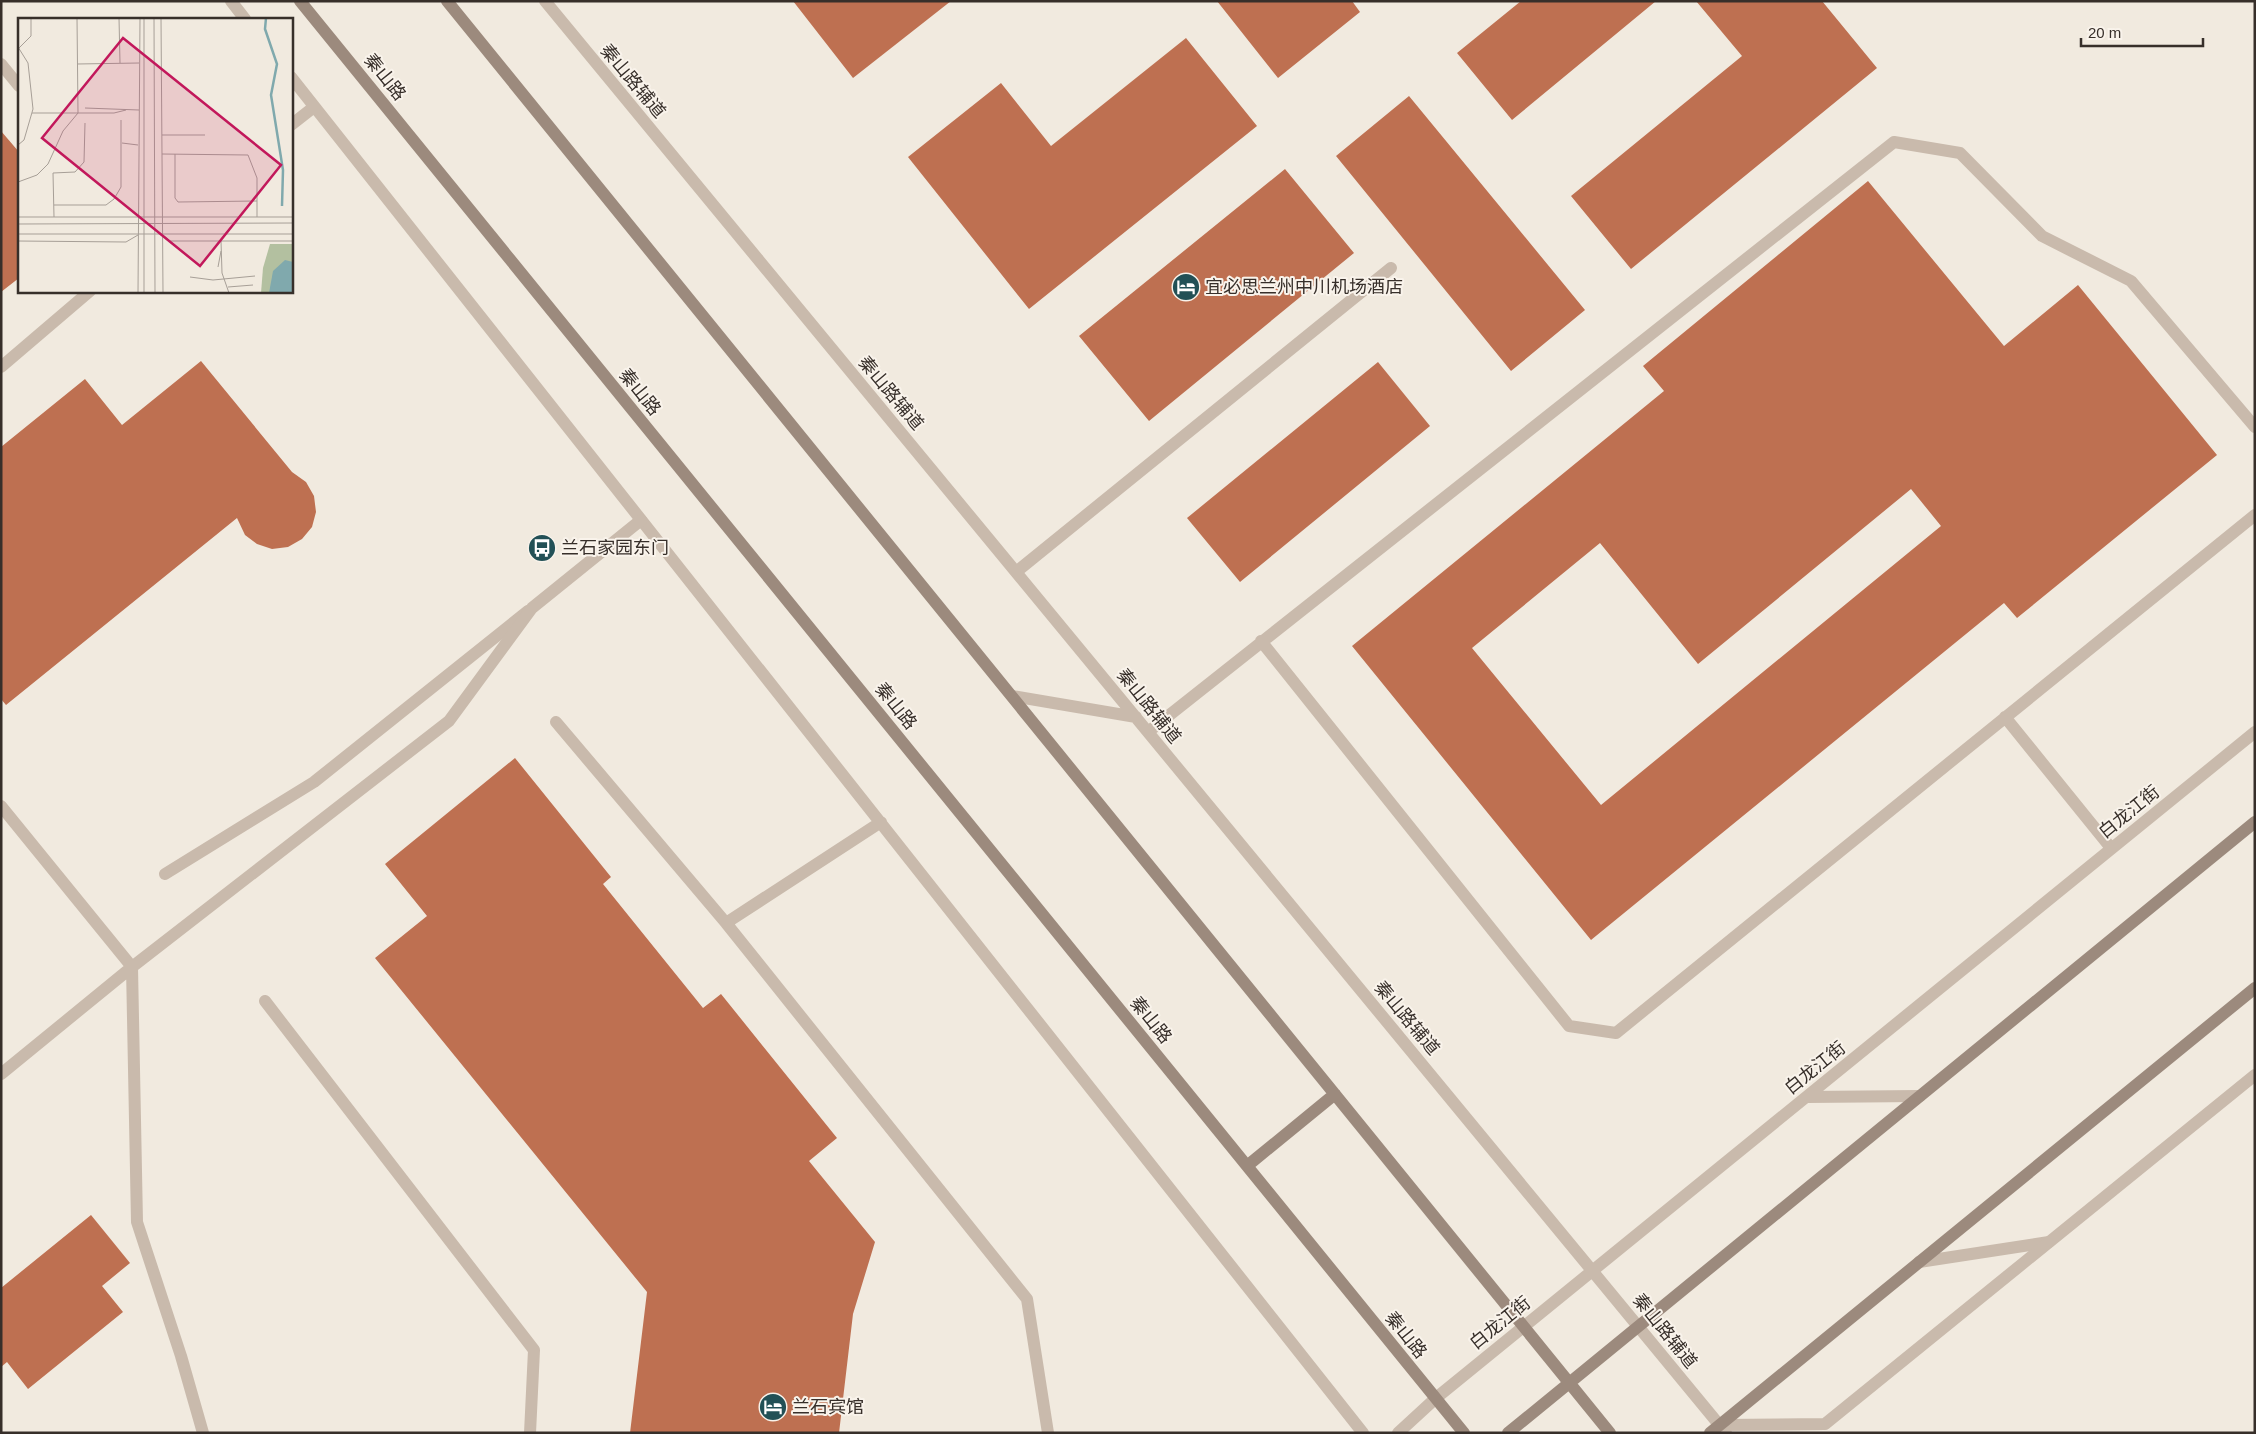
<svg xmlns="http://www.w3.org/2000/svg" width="2256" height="1434" font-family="Helvetica,'Noto Sans SC',sans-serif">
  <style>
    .building { fill: #be7051; fill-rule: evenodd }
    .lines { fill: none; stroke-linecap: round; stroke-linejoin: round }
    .lane { stroke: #c9baac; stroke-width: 12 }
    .street { stroke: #c9baac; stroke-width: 12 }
    .secondary { stroke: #9c8a7d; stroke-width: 12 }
    .labels { text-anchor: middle; stroke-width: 4; stroke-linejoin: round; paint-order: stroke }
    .street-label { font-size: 18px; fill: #372f2a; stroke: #f9f3eb }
    .poi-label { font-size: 18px; fill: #372f2a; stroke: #f9f3eb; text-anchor: start }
    .inset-river { fill: none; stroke: #80a9ad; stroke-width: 2.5 }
    .inset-road { fill: none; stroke: #a79f97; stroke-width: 1 }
    .view { fill: #c2185b; fill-opacity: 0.15; stroke: #c2185b; stroke-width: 2.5 }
    .inset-edge { fill: none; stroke: #372f2a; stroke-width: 2.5 }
  </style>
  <rect width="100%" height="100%" fill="#f1eadf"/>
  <path class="building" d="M793 1H951L853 78Z
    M1217 1H1352L1360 12 1278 78Z
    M1521 1H1656L1512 120 1457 53Z
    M1696 1H1822L1877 68 1631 269 1571 196 1742 56Z
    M1186 38 1257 126 1029 309 908 157 1001 83 1051 146Z
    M1409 96 1585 310 1511 371 1336 156Z
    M1 131 19 152V278L1 292Z
    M1285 169 1354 253 1149 421 1079 336Z
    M1868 181 2004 346 2078 285 2217 455 2017 618 2004 603 1591 940 1352 646 1664 391 1643 366ZM1911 489 1941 526 1601 805 1472 648 1600 543 1698 664Z
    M201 361 292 472 306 482 314 496 316 512 312 527 302 539 288 547 272 549 257 544 245 535 237 518 6 705 1 699V447L85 379 122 425Z
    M1378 362 1430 426 1240 582 1187 518Z
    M515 758 611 877 603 884 703 1008 721 994 837 1138 809 1161 875 1242 853 1314 839 1433H630L647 1292 375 958 427 916 385 864Z
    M91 1215 130 1263 102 1286 123 1312 28 1389 7 1362 1 1367V1288Z"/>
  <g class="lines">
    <path class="lane" d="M231 1 245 19
      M545 1 1726 1433
      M1 64 19 86
      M291 77 1363 1433
      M291 125 314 107
      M1 367 90 291
      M1016 572 1391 268
      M1261 641 1569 1026 1616 1033 2255 515
      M1012 696 1136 717
      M2005 717 2111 848
      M556 722 726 923 1027 1299 1048 1433
      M1148 732 1894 142 1960 153 2042 236 2131 281 2255 427
      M165 874 314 782 528 611
      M726 923 881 822
      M265 1001 534 1350 530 1433
      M1807 1097 1920 1096
      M1919 1262 2049 1242
      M1398 1433 1436 1398 2255 732"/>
    <path class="street" d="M1 806 132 967 137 1222 181 1356 203 1433
      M1 1074 132 967 449 721 532 608 641 520
      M1720 1425 1825 1424 2255 1075"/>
    <path class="secondary" d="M300 1 1464 1433
      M447 1 1610 1433
      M1247 1166 1335 1094
      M1508 1433 2255 822
      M1710 1433 2255 988"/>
  </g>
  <defs>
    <symbol id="hotel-disc" viewBox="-11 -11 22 22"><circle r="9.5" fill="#225056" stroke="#f9f3eb"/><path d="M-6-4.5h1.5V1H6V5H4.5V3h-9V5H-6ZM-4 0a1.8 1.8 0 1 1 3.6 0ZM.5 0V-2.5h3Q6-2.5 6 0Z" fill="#fff"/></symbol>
    <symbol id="bus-disc" viewBox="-11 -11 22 22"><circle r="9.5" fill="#225056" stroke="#f9f3eb"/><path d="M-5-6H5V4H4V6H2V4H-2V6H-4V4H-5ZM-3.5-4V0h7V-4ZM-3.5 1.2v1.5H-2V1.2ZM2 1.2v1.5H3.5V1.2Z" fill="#fff"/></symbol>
  </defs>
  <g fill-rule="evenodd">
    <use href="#hotel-disc" x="1170" y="271" width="32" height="32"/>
    <use href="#bus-disc" x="526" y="532" width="32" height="32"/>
    <use href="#hotel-disc" x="757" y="1391" width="32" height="32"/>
  </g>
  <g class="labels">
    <g class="street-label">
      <text transform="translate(385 77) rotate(51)" y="6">秦山路</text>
      <text transform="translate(633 81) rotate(50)" y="6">秦山路辅道</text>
      <text transform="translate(640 392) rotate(51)" y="6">秦山路</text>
      <text transform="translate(891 393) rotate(50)" y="6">秦山路辅道</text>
      <text transform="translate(896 706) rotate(51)" y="6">秦山路</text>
      <text transform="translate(1149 706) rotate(51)" y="6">秦山路辅道</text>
      <text transform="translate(2129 812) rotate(-39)" y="6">白龙江街</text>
      <text transform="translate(1407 1018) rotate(50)" y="6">秦山路辅道</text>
      <text transform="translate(1151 1020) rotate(51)" y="6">秦山路</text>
      <text transform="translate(1815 1068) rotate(-39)" y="6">白龙江街</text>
      <text transform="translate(1500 1323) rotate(-39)" y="6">白龙江街</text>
      <text transform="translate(1665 1331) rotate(51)" y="6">秦山路辅道</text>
      <text transform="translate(1406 1335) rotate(51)" y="6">秦山路</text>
    </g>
    <g class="poi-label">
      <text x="1205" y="293">宜必思兰州中川机场酒店</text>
      <text x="561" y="554">兰石家园东门</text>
      <text x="792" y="1413">兰石宾馆</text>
    </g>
  </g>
  <g transform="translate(18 18)">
    <rect width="275" height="275" fill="#f1eadf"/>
    <path d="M252 226H275V275H243L245 250Z" fill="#b3c0a0"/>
    <path d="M267 242 275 244V275H251L255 253Z" fill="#80a9ad"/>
    <path class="inset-river" d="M248 0 247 11 259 46 253 77 265 152 264 188"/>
    <path class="inset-road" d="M101 0 102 45M136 0 137 275M143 0 145 275M0 29 10 45 15 91 6 122 0 127M1 30 13 18V0M59 46 121 45M67 90 121 92M14 95H96L108 92M144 117H187M104 125 120 127M144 136 230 137 239 160V199M157 136V180L160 184 239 183M0 164 19 157 30 146 45 113 60 95 59 0M36 187H88L96 181 103 169V102M0 199H275M36 199 35 155 57 154 66 144 67 105M0 206 275 205M0 216H275M145 217 152 223H275M0 223 108 224 120 217M203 223 204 255 211 275M200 249 203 233M172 259 195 262 237 258M210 269 235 267M120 275 122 0M126 275V0"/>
    <path class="view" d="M105 20 263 147 182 248 24 120Z"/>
    <rect width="275" height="275" class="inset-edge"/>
  </g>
  <rect width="2256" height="1434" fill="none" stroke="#372f2a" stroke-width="5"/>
  <path d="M2081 38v8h122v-8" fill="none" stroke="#372f2a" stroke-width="2.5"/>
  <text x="2088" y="38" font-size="15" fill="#372f2a" stroke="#f9f3eb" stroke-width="4" paint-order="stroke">20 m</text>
</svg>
